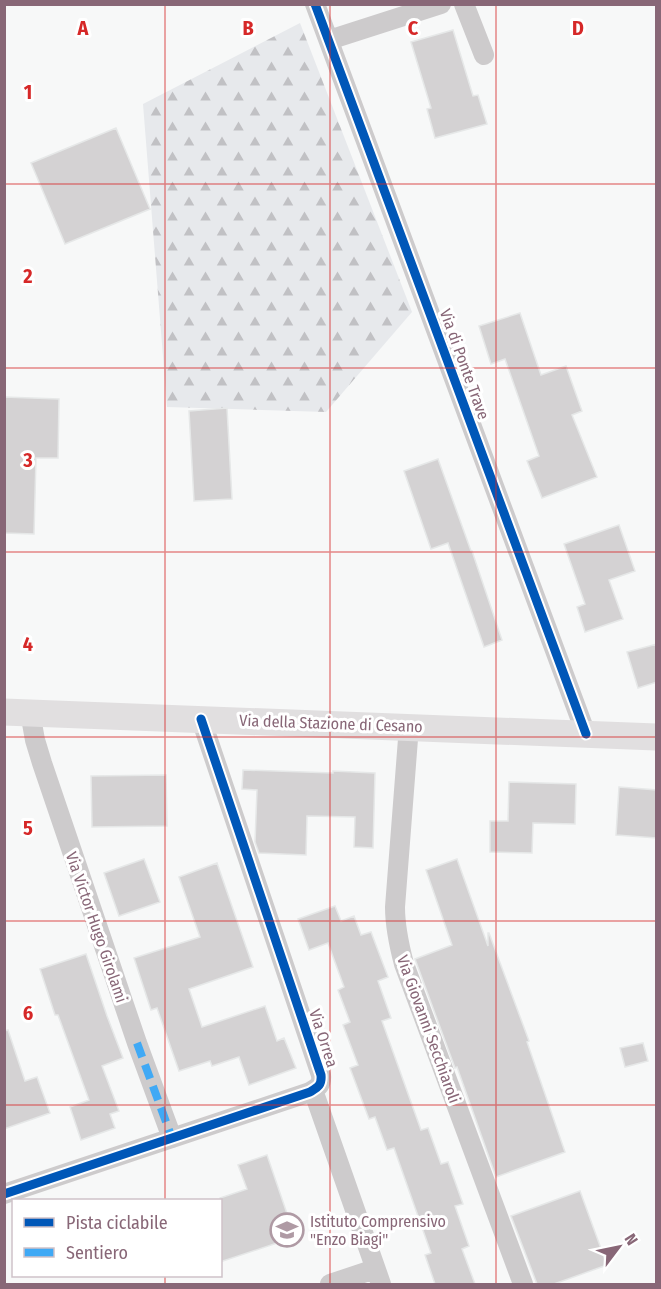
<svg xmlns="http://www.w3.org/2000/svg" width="661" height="1289" font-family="'Fira Sans Condensed',sans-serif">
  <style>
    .forest { fill: url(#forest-firs) }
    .building { fill: #d4d2d3; stroke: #e6e8e8; stroke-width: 1.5 }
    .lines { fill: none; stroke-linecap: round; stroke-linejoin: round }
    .street { stroke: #cdcbcc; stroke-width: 20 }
    .secondary { stroke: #e1dfe0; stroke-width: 27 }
    .quiet { stroke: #3fa9f5; stroke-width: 8; stroke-dasharray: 15 8; stroke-linecap: butt }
    .cycleway-casing { stroke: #fff; stroke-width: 13 }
    .cycleway { stroke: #0057b8; stroke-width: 9 }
    .grid { fill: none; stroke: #d62828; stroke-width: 1.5; stroke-opacity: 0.55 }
    .labels { text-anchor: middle; stroke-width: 6; stroke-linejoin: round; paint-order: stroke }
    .street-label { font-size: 16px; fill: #886777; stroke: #fff }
    .poi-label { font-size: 16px; fill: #886777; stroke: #fff; text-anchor: start }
    .grid-label { font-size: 20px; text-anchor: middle; font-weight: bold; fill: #d62828; stroke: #fff; stroke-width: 6; stroke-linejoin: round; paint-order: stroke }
  </style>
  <defs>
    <pattern id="forest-firs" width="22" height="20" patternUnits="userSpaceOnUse" patternTransform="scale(1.5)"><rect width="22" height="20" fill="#e7e9ec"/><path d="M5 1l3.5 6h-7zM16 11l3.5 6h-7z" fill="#c1c1c4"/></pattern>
  </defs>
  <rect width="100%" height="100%" fill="#f7f8f8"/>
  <path class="forest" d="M300 23 412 312 326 412 167 407 143 104Z"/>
  <path class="building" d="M453 30 473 96 478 95 487 124 435 138 427 109 431 108 411 42Z
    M116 128 150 209 65 244 31 163Z
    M520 313 541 375 566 366 582 411 572 415 597 477 542 498 527 461 539 456 505 359 491 364 479 326Z
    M4 397 59 399 58 458H36L34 534 4 533Z
    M227 408 232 499 194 501 189 411Z
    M438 459 471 551H472L502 640 484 647 448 543 431 549 404 471Z
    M619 525 635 571 609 580 623 619 585 632 577 607 585 604 564 544Z
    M657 644V682L638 688 627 652Z
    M243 770 333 773V771L375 773 373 848 354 847 355 817 307 816 306 855 259 853 255 842 257 790 242 789Z
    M166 775 167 826 92 827 91 776Z
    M509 782 576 784 575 824 533 823 532 853 490 852V821H508Z
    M619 787 657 790V838L616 835Z
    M144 859 160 902 119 916 104 873Z
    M457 859 488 946V933H489L529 1041 527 1042 565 1152 496 1177 457 1067 455 1068 415 959 452 945 426 870Z
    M217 863 253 967 189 989 202 1027 265 1006 277 1041 284 1038 296 1068 249 1085 239 1057 212 1066 210 1061 179 1071 157 1008 151 1010 134 958 200 937 179 877Z
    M335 906 341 921 354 916 361 935 371 932 388 977 378 981 391 1018 382 1021 421 1130 428 1128 441 1164 448 1162 463 1204 455 1206 469 1246 462 1249 475 1284H435L425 1255 431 1253 394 1148 387 1150 375 1117 369 1119 350 1068 358 1065 343 1025 350 1022 338 990 344 987 328 943 309 950 298 919Z
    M86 954 107 1016 123 1058 102 1066 119 1111 110 1114 115 1128 81 1140 70 1107 89 1100 58 1015H55L40 969Z
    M8 1030 25 1081 37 1077 50 1113 4 1129V1031Z
    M643 1043 648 1061 625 1067 620 1048Z
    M267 1155 295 1237 220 1262V1198L247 1189 238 1165Z
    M580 1191 607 1265 554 1284H537L511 1216Z"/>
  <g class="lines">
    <path class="street" d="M315 4 586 734
      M464 4 484 55
      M329 40 441 4
      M30 712 35 740 42 763 137 1043 172 1138
      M409 726 395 907C395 927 399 945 404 964L523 1284
      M313 1090 381 1284
      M4 1194 310 1092C318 1087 322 1085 321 1075L201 719
      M330 1284 375 1269"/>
    <path class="secondary" d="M4 712 656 737"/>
    <path class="quiet" d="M137 1043 172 1138"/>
    <defs>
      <path id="cycleway" d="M315 4 586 734
        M4 1194 310 1092C318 1087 322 1085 321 1075L201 719"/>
    </defs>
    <use href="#cycleway" class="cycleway-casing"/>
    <use href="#cycleway" class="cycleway"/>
  </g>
  <path class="grid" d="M165 4V1200M330 4V1284M496 4V1284M4 184H656M4 368H656M4 552H656M4 737H656M4 921H656M4 1105H656M165 1276V1284"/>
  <defs>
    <symbol id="school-ring" viewBox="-11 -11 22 22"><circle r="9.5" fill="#fff" stroke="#af9aa4" stroke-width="1.5"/><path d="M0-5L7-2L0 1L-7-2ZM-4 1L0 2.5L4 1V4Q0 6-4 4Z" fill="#af9aa4"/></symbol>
  </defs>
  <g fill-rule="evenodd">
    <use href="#school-ring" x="268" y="1211" width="38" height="38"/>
  </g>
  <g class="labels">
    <g class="street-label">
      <text transform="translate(465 364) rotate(70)" y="6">Via di Ponte Trave</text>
      <text transform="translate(331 723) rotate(2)" y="6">Via della Stazione di Cesano</text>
      <text transform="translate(97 927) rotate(71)" y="6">Via Victor Hugo Girolami</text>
      <text transform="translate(429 1029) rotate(70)" y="6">Via Giovanni Secchiaroli</text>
      <text transform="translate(324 1038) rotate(72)" y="6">Via Orrea</text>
    </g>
    <g class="poi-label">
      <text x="310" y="1227">Istituto Comprensivo<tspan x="310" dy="18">"Enzo Biagi"</tspan></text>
    </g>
  </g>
  <g class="grid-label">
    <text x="83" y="35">A</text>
    <text x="248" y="35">B</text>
    <text x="413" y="35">C</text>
    <text x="578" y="35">D</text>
    <text x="28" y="99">1</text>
    <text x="28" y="283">2</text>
    <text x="28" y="467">3</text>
    <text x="28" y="651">4</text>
    <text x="28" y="835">5</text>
    <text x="28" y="1020">6</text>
  </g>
  <rect width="661" height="1289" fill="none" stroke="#886777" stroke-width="12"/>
  <rect x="12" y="1199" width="210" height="78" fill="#ffffff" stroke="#cfc2c9" stroke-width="1.5"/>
  <rect x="24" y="1218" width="30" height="9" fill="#0057b8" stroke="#cfc2c9" stroke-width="1.5"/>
  <text x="66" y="1229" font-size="18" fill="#886777">Pista ciclabile</text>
  <rect x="24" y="1248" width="30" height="9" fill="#3fa9f5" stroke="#cfc2c9" stroke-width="1.5"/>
  <text x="66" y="1259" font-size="18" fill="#886777">Sentiero</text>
  <g transform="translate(619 1247) rotate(58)" stroke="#ffffff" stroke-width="4.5" paint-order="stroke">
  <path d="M0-4.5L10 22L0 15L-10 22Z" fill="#886777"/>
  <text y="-9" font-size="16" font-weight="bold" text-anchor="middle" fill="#886777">N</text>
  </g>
</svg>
